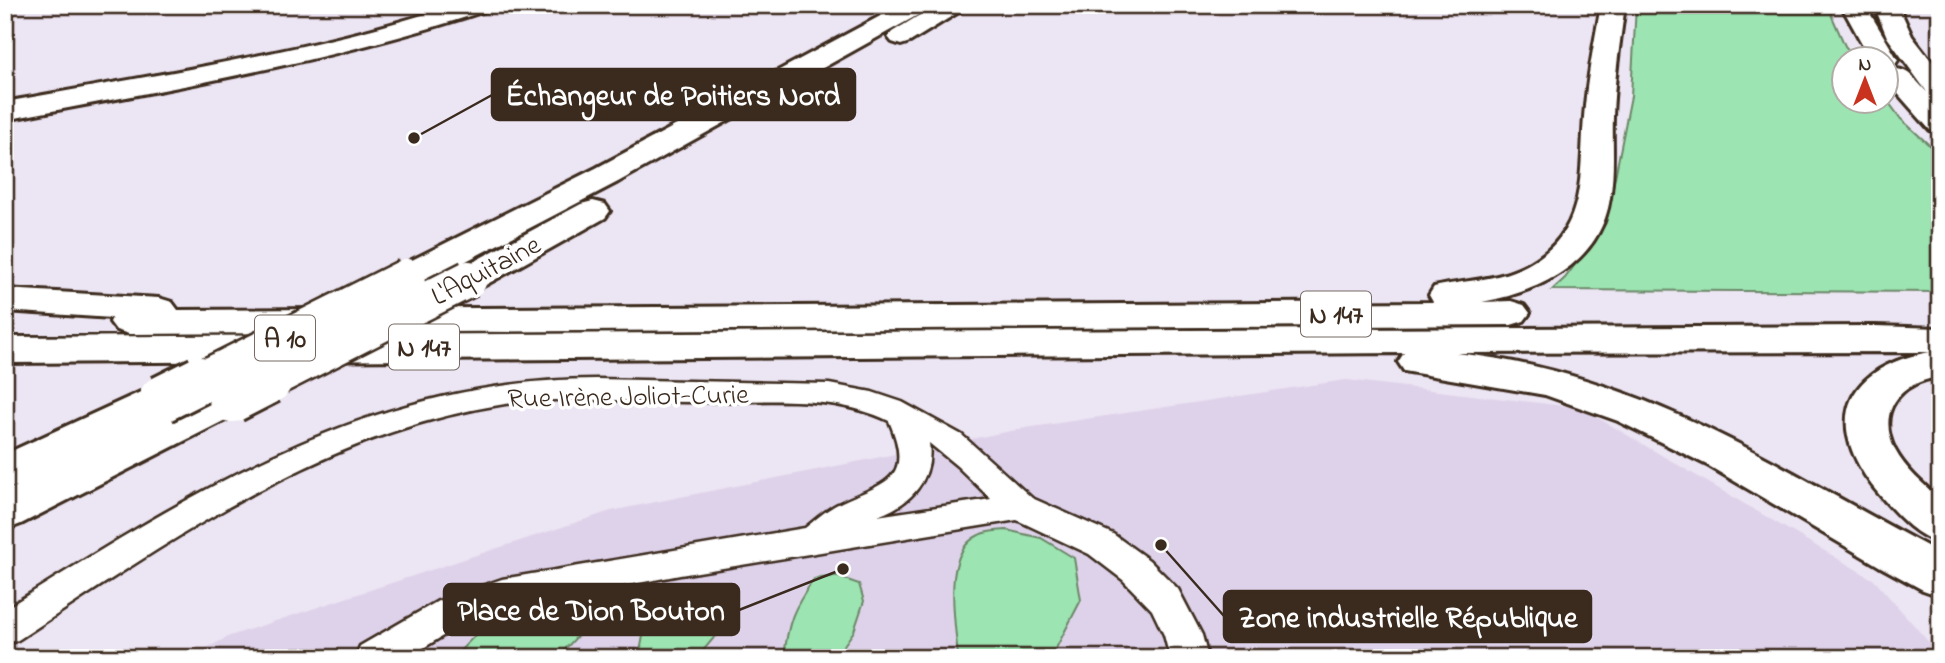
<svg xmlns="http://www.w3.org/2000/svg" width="1945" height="663" font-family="'Indie Flower',sans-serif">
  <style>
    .built { fill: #ded2ea }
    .green { fill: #9ce4b2; stroke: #6c8768; stroke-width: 2 }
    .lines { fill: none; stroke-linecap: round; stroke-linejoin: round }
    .street-casing { stroke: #3b2a1e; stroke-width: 5 }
    .primary-casing { stroke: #3b2a1e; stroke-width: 6 }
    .highway-casing { stroke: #3b2a1e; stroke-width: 6 }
    .street { fill: #fff; fill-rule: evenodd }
    .primary { fill: #fff; fill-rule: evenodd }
    .highway { fill: #fff; fill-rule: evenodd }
    .highway-bridge-far1-casing { stroke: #3b2a1e; stroke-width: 41; stroke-linecap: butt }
    .highway-bridge-casing { stroke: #3b2a1e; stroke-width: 52; stroke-linecap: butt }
    .highway-bridge-far1 { stroke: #fff; stroke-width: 36 }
    .highway-bridge { stroke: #fff; stroke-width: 46 }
    .labels { text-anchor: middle; stroke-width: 7; stroke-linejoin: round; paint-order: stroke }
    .shield { fill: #fff; stroke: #766a62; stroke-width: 2 }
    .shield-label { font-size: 26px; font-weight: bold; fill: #3b2a1e }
    .street-label { font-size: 28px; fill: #3b2a1e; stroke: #fff }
    .leader { fill: none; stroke: #3b2a1e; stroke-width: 2.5 }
    .callout-dot { fill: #3b2a1e; stroke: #fff; stroke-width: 2.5 }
    .callout { fill: #3b2a1e; stroke: #3b2a1e; stroke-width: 2.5 }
    .callout-label { font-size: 30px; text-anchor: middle; font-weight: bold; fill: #fff }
  </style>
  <rect width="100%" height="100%" fill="#ece5f3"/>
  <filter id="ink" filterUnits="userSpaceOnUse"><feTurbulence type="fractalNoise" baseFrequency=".0143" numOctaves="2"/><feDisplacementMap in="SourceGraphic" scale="14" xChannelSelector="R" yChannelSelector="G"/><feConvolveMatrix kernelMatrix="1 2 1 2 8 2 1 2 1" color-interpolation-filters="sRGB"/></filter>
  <g filter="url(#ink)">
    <path class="built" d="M1346 380 1581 408 1874 580 1940 655V658H187L230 636 611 511 1026 428Z"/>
    <path class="green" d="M1636 5H1827L1845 46 1856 59 1843 60V102H1885L1886 99 1901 119 1940 155V292L1552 290 1565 278 1606 223 1631 96Z
      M1006 530 1041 538 1074 558 1081 600 1051 658H958C956 623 940 553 979 535 986 531 998 531 1006 530Z
      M836 576 859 584 864 601 854 631 835 658H784C788 621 793 609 814 579Z
      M587 591 597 599 594 618 557 658H453L487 623 518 602Z
      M693 593 721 594 730 607 722 628 697 658H639C647 613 646 605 693 593Z"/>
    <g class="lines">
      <defs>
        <path id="street" d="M596 379 829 384 872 392 902 402 962 435 1032 498 1113 534 1149 560 1178 589 1202 635 1208 658H1170L1164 635 1152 610 1123 580 1089 554 1017 520 680 575 504 609 464 623 407 658H355L360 646 438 601 502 579 805 528C815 520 825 511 836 505 878 483 917 485 889 421 831 393 759 402 696 402 633 402 569 395 505 404 322 432 170 541 18 640L5 645V609C195 492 365 380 596 379ZM929 443 957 466 991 499 877 516C910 505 934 480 929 443Z"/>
        <path id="primary" d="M1841 5H1865L1898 60 1894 66 1885 68V60H1871Z
          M1874 5H1898L1912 36 1940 72V99L1931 97 1940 106V133L1930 130 1885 79 1887 70C1907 65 1914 79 1927 92L1887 37Z"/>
        <path id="highway" d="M455 5H492L488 10C332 62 167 89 5 120V102C155 75 309 52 455 5Z
          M901 5H931L927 10 618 182 420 285 407 288 394 285 389 277 394 269 596 168Z
          M936 5H966L962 10 910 42 901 45 892 42 888 37 892 32Z
          M1601 5H1625C1620 42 1614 80 1613 117 1612 144 1615 171 1610 198 1600 263 1541 291 1482 302L1511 301 1524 305 1530 313 1524 321 1511 325 129 334 116 330 110 322 112 318 5 311V289L159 298 172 302 178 310 1433 302 1429 295 1434 287C1464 280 1494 281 1523 267 1592 233 1578 170 1585 106 1588 73 1595 39 1601 5Z
          M593 201 605 204 610 211 605 218 482 287 469 290 456 287 451 279 456 271 581 204Z
          M1875 326 1940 328V377C1900 382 1876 411 1895 450 1905 469 1924 485 1940 499V543C1917 536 1901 519 1885 501 1823 433 1835 369 1930 352L1456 353C1646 374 1776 467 1940 553V596L1923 590 1879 566 1707 465 1618 421 1545 395 1404 371 1398 362 1404 353 5 363V337Z
          M162 385 177 389 183 399 177 409 232 385 247 389 253 399 247 409 21 524 5 530V491L17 486 5 489V454L147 389Z"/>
      </defs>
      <use href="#street" class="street-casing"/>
      <use href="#primary" class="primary-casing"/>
      <use href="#highway" class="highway-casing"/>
      <use href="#street" class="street"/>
      <use href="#primary" class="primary"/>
      <use href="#highway" class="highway"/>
      <defs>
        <path id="highway-bridge-far1" d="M197 382 407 277
          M266 382 469 279"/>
        <path id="highway-bridge" d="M162 399 200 380
          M232 399 269 380"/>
      </defs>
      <use href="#highway-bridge-far1" class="highway-bridge-far1-casing"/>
      <use href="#highway-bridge" class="highway-bridge-casing"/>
      <use href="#highway-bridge-far1" class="highway-bridge-far1"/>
      <use href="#highway-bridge" class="highway-bridge"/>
    </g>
  </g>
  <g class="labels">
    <g class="shield">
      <rect x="1301" y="291.5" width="70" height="45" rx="5"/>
      <rect x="255" y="315.5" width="60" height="45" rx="5"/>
      <rect x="389" y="324.5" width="70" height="45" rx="5"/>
    </g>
    <g class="shield-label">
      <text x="1336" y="323">N 147</text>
      <text x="285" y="347">A 10</text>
      <text x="424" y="356">N 147</text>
    </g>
    <g class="street-label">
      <text transform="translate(485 269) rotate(-28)" y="10">L'Aquitaine</text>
      <text transform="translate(628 395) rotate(-1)" y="10">Rue Irène Joliot-Curie</text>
    </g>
  </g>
  <path class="leader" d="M414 138L492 95M843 569L739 610M1161 545L1224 616"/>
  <g class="callout-dot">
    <circle cx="414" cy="138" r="7"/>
    <circle cx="843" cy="569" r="7"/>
    <circle cx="1161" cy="545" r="7"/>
  </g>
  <g class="callout">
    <rect x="492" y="69" width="363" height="51" rx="7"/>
    <rect x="444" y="584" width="295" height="51" rx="7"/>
    <rect x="1224" y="591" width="367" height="51" rx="7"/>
  </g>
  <g class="callout-label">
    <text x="673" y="105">Échangeur de Poitiers Nord</text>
    <text x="591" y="620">Place de Dion Bouton</text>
    <text x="1408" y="627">Zone industrielle République</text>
  </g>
  <rect width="1945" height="663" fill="none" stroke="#fff" stroke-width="28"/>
  <rect x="14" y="14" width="1917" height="635" fill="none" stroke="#3b2a1e" stroke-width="2.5" filter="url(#ink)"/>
  <g transform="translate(1865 80)"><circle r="33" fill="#ffffff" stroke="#b1aaa5" stroke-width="2"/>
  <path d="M0-5L12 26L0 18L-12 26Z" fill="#c8321e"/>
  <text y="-10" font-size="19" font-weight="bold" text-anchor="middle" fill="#3b2a1e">N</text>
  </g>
</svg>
